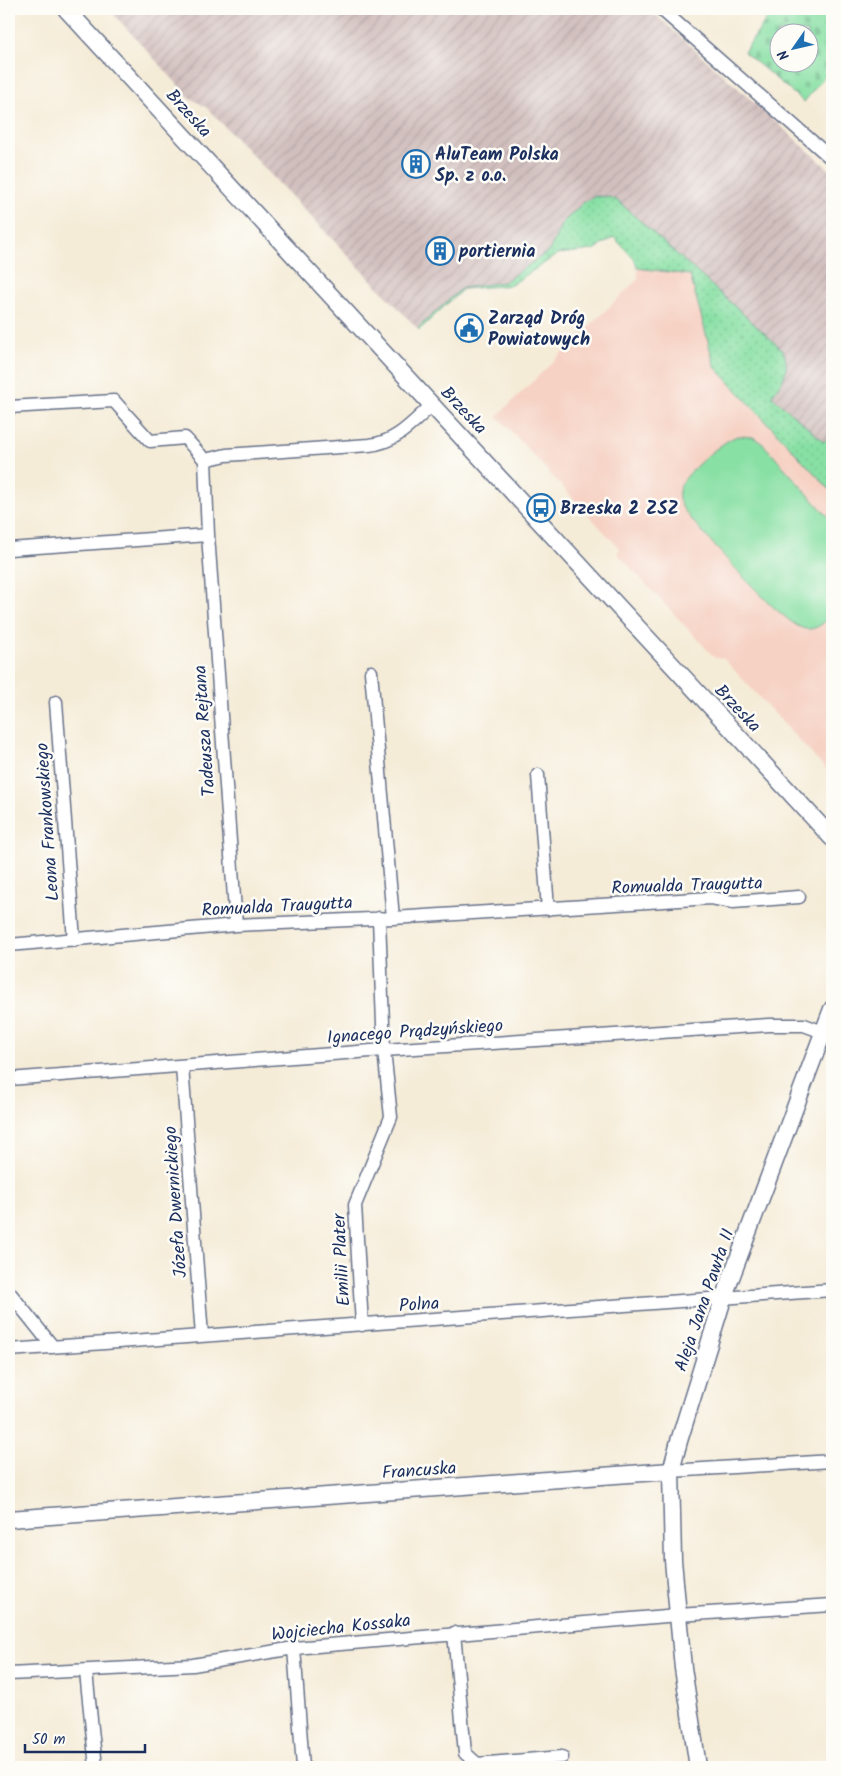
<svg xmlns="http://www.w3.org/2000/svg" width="841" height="1776" font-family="Kalam,sans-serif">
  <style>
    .built { fill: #f6d2c4 }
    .industrial { fill: url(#industrial-furrows) }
    .grass { fill: url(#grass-dots); stroke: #528881 }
    .cemetery { fill: url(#cemetery-stones); stroke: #528881; fill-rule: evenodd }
    .park { fill: #88e0a4; stroke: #528881 }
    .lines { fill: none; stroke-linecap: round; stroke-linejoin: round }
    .minor-casing { stroke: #677189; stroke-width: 15 }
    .tertiary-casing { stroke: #677189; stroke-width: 19 }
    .minor { stroke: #fff; stroke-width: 12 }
    .tertiary { stroke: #fff; stroke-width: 16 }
    .labels { text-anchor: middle; stroke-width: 5; stroke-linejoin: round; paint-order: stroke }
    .street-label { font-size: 18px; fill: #1b2f5e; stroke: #fdfcf7 }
    .poi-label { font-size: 18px; font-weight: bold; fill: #1b2f5e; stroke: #fdfcf7; text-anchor: start }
  </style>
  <defs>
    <pattern id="industrial-furrows" width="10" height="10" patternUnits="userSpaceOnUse" patternTransform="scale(1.25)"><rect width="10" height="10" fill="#d1bfbe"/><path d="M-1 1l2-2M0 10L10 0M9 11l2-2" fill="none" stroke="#b3a4a6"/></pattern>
    <pattern id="grass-dots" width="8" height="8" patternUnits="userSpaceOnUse" patternTransform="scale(1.25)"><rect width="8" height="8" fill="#88e0a4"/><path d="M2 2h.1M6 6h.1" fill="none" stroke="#75c090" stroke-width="1.8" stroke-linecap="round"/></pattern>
    <pattern id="cemetery-stones" width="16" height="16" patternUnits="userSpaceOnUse" patternTransform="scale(1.25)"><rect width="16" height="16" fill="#88e0a4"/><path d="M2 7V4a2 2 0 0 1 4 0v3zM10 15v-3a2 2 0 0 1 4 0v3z" fill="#75c090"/></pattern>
  </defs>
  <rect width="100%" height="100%" fill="#fdfcf7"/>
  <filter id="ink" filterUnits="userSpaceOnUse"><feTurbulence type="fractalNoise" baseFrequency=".02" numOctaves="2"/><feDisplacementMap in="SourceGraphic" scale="10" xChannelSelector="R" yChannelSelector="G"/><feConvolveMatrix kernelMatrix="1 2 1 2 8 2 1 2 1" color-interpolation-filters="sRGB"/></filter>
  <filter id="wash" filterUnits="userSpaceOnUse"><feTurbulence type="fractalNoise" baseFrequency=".0096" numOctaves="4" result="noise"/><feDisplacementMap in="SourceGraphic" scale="20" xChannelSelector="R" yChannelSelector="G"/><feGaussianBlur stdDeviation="1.12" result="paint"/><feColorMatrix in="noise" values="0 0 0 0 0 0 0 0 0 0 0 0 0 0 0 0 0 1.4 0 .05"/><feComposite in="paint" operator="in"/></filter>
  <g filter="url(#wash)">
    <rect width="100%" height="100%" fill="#f5ecd8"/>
    <path class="built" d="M638 268 690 275 715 367 832 492V776L723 658H715L617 553 620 549 497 416 632 285 638 279Z"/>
    <path class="industrial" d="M109 9H649L832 172V492L715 367 690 275 638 268 634 259 614 237 594 250 558 254 511 285 463 289 419 330 206 107 190 98Z"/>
    <path class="grass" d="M596 196 609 197 618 201 783 350C791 371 783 380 772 396L824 442 832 434V492L715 367 690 275 638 268 634 259 614 237 594 250 558 254 511 285 463 289 419 330 418 328 462 288 504 282 549 251 562 223 584 202Z"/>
    <path class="cemetery" d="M774 9H832V67L804 102 744 52ZM778 32H808V62H778Z"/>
    <path class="park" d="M738 436 753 437 763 444 832 521V615C825 622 817 630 806 629 784 627 710 540 691 519 684 511 677 502 679 491 680 477 724 439 738 436Z"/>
  </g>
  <g filter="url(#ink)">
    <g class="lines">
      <defs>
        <path id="minor" d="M661 9 832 159
          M9 407 114 401 150 441 185 438 205 460
          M205 460 208 535 236 925
          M205 460 226 455 369 445C397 442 412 423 432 405
          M9 549 208 535
          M371 672 393 918
          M56 702 74 940
          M538 775 548 909
          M9 945 236 925 393 918 711 898 733 902 799 897
          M182 1066 202 1336
          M9 1079 384 1050 769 1025H804L823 1032
          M9 1292 53 1347
          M362 1325 355 1205 391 1117 384 1050 379 918
          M9 1350 832 1290
          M671 1471 832 1461
          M454 1633 465 1753 477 1764 562 1757
          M294 1648 303 1767
          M86 1672 96 1767
          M9 1674 193 1665 294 1648 678 1615 832 1605"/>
        <path id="tertiary" d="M66 9 832 838
          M9 1519 671 1471
          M698 1767 683 1668 678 1615 673 1560 671 1471 679 1441 723 1299 832 1009"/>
      </defs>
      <use href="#minor" class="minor-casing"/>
      <use href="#tertiary" class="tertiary-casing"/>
      <use href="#minor" class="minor"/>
      <use href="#tertiary" class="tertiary"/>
    </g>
  </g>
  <defs>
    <symbol id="building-ring" viewBox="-11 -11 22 22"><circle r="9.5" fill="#fdfcf7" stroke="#1f6fb2" stroke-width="1.5"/><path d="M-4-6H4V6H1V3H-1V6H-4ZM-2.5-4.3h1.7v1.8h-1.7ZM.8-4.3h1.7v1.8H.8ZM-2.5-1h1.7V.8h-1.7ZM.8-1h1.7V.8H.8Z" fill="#1f6fb2"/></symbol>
    <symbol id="civic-ring" viewBox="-11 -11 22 22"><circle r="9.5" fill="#fdfcf7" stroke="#1f6fb2" stroke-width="1.5"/><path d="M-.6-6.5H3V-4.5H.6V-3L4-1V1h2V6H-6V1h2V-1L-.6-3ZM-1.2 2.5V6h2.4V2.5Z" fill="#1f6fb2"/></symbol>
    <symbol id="bus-ring" viewBox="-11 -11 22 22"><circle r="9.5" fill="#fdfcf7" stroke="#1f6fb2" stroke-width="1.5"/><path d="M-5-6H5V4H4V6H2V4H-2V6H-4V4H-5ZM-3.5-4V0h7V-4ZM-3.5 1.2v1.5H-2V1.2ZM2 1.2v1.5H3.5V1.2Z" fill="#1f6fb2"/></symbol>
  </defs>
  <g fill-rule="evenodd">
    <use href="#building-ring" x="400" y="148" width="32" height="32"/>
    <use href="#building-ring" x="424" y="235" width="32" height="32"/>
    <use href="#civic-ring" x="453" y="312" width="32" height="32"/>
    <use href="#bus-ring" x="525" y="492" width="32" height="32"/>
  </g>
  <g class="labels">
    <g class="street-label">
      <text transform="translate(189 113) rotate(48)" y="6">Brzeska</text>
      <text transform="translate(464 410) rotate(47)" y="6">Brzeska</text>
      <text transform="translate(738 708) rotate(47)" y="6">Brzeska</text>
      <text transform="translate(204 731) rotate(-94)" y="6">Tadeusza Rejtana</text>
      <text transform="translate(47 822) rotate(-94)" y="6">Leona Frankowskiego</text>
      <text transform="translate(687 885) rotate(-2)" y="6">Romualda Traugutta</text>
      <text transform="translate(277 906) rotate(-3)" y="6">Romualda Traugutta</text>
      <text transform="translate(415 1031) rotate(-4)" y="6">Ignacego Prądzyńskiego</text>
      <text transform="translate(175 1202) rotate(-94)" y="6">Józefa Dwernickiego</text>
      <text transform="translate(341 1260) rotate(-93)" y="6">Emilii Plater</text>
      <text transform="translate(704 1300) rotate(-71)" y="6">Aleja Jana Pawła II</text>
      <text transform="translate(419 1304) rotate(-4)" y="6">Polna</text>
      <text transform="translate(419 1470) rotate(-4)" y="6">Francuska</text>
      <text transform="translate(341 1627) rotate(-6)" y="6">Wojciecha Kossaka</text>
    </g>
    <g class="poi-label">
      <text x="435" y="160">AluTeam Polska<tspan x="435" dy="21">Sp. z o.o.</tspan></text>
      <text x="459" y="257">portiernia</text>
      <text x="488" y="324">Zarząd Dróg<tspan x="488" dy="21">Powiatowych</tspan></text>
      <text x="560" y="514">Brzeska 2 ZSZ</text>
    </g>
  </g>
  <rect width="841" height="1776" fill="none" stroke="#fdfcf7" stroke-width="30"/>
  <g transform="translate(794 48) rotate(236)"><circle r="24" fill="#fdfcf7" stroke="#a3aaba"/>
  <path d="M0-4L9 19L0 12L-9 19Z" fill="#1f6fb2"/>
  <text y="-8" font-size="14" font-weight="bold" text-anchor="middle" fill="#1b2f5e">N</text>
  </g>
  <path d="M25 1744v8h120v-8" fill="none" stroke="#1b2f5e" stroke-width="2.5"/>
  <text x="32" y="1744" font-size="15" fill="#1b2f5e" stroke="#fdfcf7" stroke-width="4" paint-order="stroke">50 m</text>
</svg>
